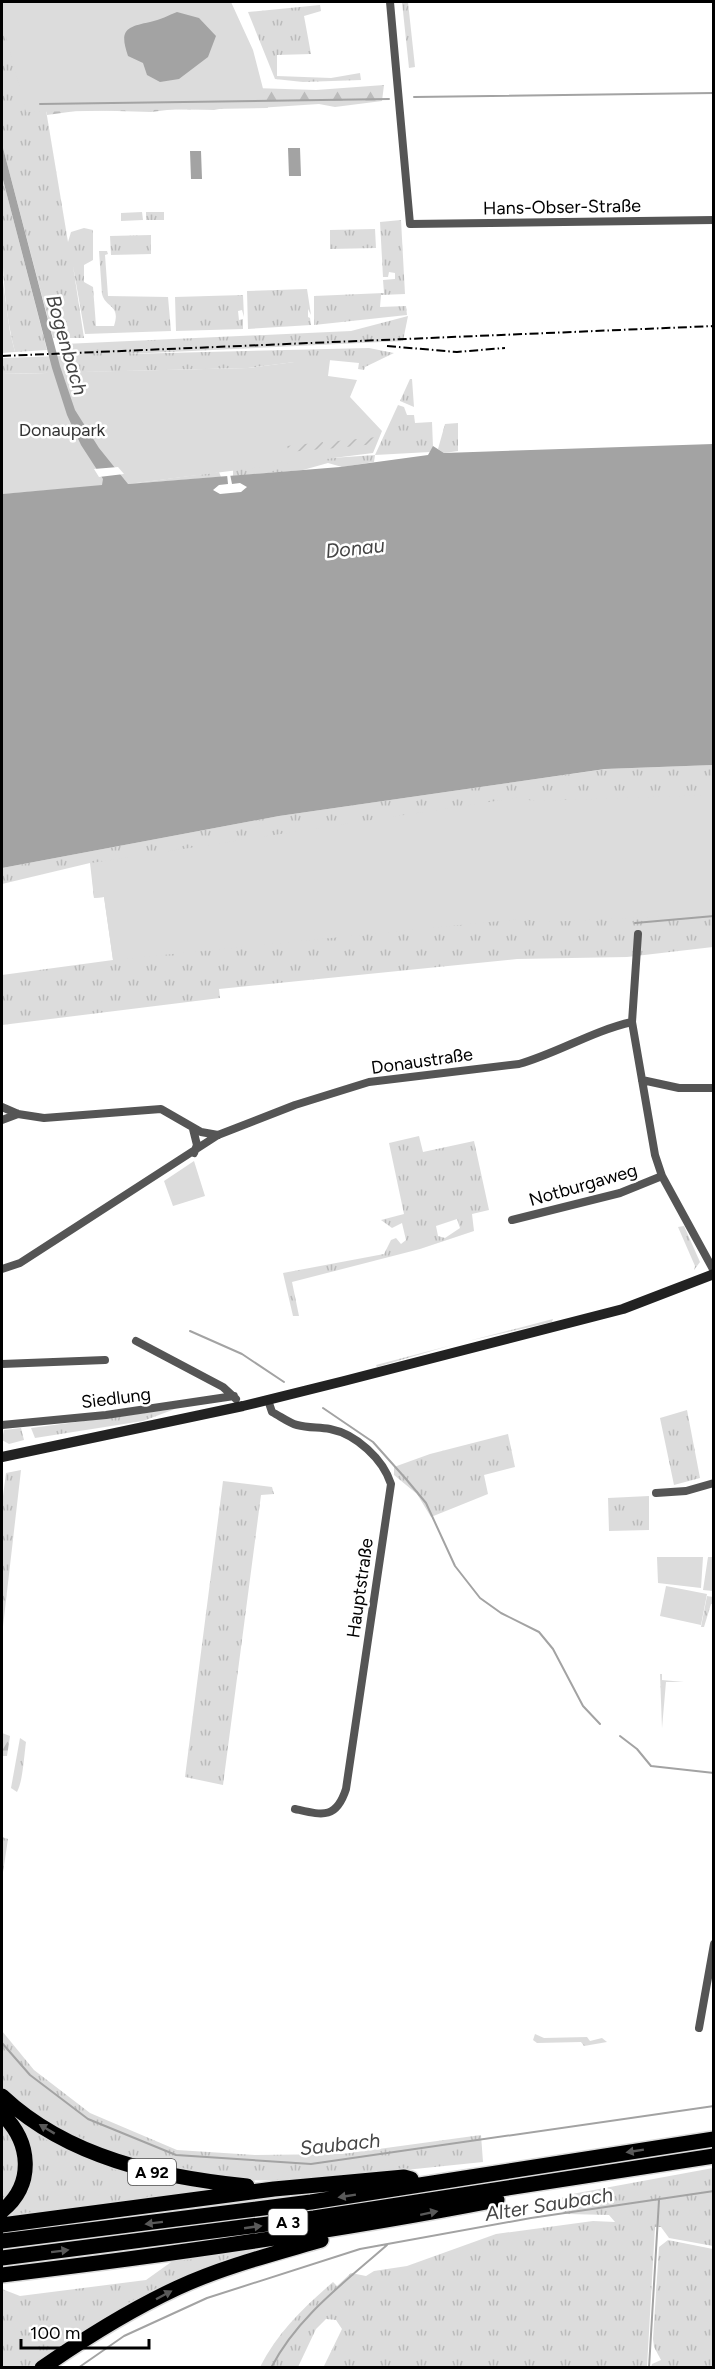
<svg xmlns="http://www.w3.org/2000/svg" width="715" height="2369" font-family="Figtree,sans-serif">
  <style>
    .grass { fill: url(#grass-tufts); fill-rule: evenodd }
    .forest { fill: url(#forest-firs) }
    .park { fill: #dcdcdc }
    .garden { fill: url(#garden-furrows) }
    .water { fill: #a3a3a3 }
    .pier { fill: #fff }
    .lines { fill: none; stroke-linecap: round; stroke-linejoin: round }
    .stream { stroke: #a3a3a3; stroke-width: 2 }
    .motorway-casing { stroke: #dbdbdb; stroke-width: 18 }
    .minor { stroke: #555; stroke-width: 8 }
    .secondary { stroke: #222; stroke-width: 10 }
    .motorway { stroke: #000; stroke-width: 15 }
    .rail { stroke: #000; stroke-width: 2; stroke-dasharray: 9 3 1.5 3; stroke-linecap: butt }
    .oneway { fill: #595959 }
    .labels { text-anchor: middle; stroke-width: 5; stroke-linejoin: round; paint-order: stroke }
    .shield { fill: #fff; stroke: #4c4c4c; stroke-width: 1.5 }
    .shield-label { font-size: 16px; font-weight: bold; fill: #000 }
    .street-label { font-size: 18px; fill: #000; stroke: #fff }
    .park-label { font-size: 18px; fill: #333; stroke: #fff }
    .water-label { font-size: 20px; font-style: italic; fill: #444; stroke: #fff }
  </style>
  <defs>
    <pattern id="grass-tufts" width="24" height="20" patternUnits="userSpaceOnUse" patternTransform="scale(1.5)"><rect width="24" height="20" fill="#dcdcdc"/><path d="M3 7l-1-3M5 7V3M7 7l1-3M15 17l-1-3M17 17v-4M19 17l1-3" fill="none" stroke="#bbb"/></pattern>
    <pattern id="forest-firs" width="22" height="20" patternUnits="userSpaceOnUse" patternTransform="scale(1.5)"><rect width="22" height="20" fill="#dcdcdc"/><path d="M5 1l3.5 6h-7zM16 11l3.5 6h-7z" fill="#bbb"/></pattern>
    <pattern id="garden-furrows" width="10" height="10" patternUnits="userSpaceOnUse" patternTransform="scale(1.5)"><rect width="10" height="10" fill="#dcdcdc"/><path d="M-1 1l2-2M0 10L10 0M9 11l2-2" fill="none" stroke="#bbb"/></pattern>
  </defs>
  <rect width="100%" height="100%" fill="#fff"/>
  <path class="grass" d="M2 2 46 110 68 242 71 232 84 228 93 230V260L84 265V282L93 287 96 326H114C121 304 106 309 102 294L99 251H107L108 254 105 255 108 296 168 297 171 331 85 334 73 266 84 338H53L2 144Z
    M402 2H408L415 67 409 68Z
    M320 5 321 11 304 16 311 54 277 55V76L331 78 360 73 361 80 303 82 275 79 248 12Z
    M2 176 44 338 47 350 15 352C0 295 2 235 2 176Z
    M142 212 143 220 121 221V213Z
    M146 212H164V220H146Z
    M401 220 405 294 381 295 380 307 406 306 407 315 314 325V296L384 293 383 280 395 279V273L389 272 388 277H383L380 222Z
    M375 229 376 248 330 249V230Z
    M151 235V254L111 255 110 236Z
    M307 289 311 315 308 309V317L310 318 311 325 248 329 247 291Z
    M243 295 244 317 242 310 238 311 239 320 243 319V329L176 331 175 297Z
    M408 316 403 341 127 354 369 348 394 353 365 367 364 370 358 369 359 363 318 359 248 368 2 374V358L62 356 64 344 351 331Z
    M410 379H412L414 407 400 401Z
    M398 405 404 407 407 415H414L415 423 432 422 433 447 430 452 375 455 374 462 342 467 328 463 303 470 233 476V470L259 463 375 455Z
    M458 423V451L444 453 438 449 445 424Z
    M219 472 221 477 128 484Z
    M713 765V947L627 957 517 959 219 989 220 998 2 1025V975L113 960 104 897 94 898 90 863 2 884V868L279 816 606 769Z
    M419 1136 423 1152 474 1141 489 1210 472 1214 474 1231 420 1249 292 1282 299 1316H293L283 1273 384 1254 391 1240 396 1238 401 1244 406 1240 402 1223 392 1228 381 1220 404 1214 389 1143ZM457 1219 460 1228 445 1238 438 1236 436 1226Z
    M684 1226 700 1262 694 1270 695 1266 678 1227Z
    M553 1319 552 1322 468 1341Z
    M452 1345 377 1367 376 1365Z
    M175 1409 143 1421 35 1438 31 1428Z
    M687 1410 700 1478 674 1485 660 1418Z
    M21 1428 24 1440 9 1444 2 1440 4 1430Z
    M508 1434 515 1467 484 1475 488 1494 431 1517 417 1494 394 1475V1467L430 1454Z
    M21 1470 2 1635V1504L6 1473Z
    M223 1481 272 1487 274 1494 261 1495 223 1785 185 1777Z
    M649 1496V1530L609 1531 608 1498Z
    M707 1596 713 1597V1604H711L704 1627H701Z
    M660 1674H662V1680L684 1682H666L662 1728Z
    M20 1738 26 1742C24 1756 23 1781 17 1792L11 1788Z
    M2 1837 8 1839 2 1879Z
    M2 2031 34 2070 90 2113 177 2150 255 2155 342 2154 481 2135 483 2162 298 2181 230 2180 114 2155 58 2129 21 2105 2 2087Z
    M535 2034 544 2038 587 2037 590 2041 602 2038 607 2042 584 2046 581 2042 537 2043 533 2040Z
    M2 2102C21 2116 41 2132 62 2145 108 2173 163 2183 216 2190L6 2217 30 2176 2 2109Z
    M2 2124C26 2149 21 2180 2 2206Z
    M713 2168V2246L669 2238 661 2227H655L647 2367 324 2366 342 2329 336 2320 326 2319 316 2329 298 2367H260C278 2332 303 2308 333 2282L337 2286 351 2273 366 2276 374 2271 407 2266 496 2234 593 2221 615 2222 609 2215 567 2214 558 2210 556 2200 572 2194Z
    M668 2240 713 2249V2367H651L652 2364 661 2360 654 2347 653 2339 659 2247Z
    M276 2247 225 2263 36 2367H2V2289L20 2296 146 2280 174 2260Z"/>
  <path class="forest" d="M384 85 382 101 335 107 319 104 258 108 240 105 214 110 175 109 151 112 83 110 47 115 42 91 252 88 316 90Z
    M2 1733 10 1736 7 1756H2Z"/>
  <path class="park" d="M2 2H231L253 50 268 108 26 112 2 21Z
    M2 275 10 332 15 352 2 353Z
    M318 357 330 360 328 376 357 380 350 397 382 431 373 453 128 484 2 494V374L47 373 49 365 67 360 73 372 248 368 294 362V358Z
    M713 795V914L546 922 521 919 113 960 104 897 94 898 91 863 521 797 532 801Z
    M194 1161 205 1196 173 1206 164 1181Z
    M657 1557H703L701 1588 658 1583Z
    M708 1557H713V1591L703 1590Z
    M666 1586 707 1594 701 1625 660 1616Z"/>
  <path class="garden" d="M377 437 375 444 326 449 328 442Z
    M323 442 322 449 289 452 287 446Z"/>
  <path class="water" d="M177 12 199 18 216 36 208 57 179 79 160 82 147 75 143 63 128 56C119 30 126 27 150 22 160 20 169 15 177 12Z
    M2 144 60 366 75 410 99 448 128 484 340 467 428 455 433 446 444 453 713 444V765L605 769 279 816 2 868V494L102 485 103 479 81 445 67 415 52 368 2 176Z
    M288 148H300L301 176H289Z
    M190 151H201L202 179H191Z"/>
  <path class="pier" d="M118 467 124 474 99 477 94 469Z
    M227 474H230L232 484 240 483 247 487 241 492 220 494 213 490 219 485 228 484Z"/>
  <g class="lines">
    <path class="stream" d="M414 97 714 93
      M40 104 389 99
      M635 923 714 916
      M190 1331 242 1354 284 1382
      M323 1408 373 1442 406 1479 426 1503 455 1566 480 1598 501 1613 539 1632 553 1649 583 1706 600 1724
      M620 1736 637 1749 651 1766 714 1773
      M2 2043 30 2075 88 2119 176 2155 311 2164 714 2106
      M78 2368 124 2336 207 2298 360 2249 531 2218 714 2191
      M271 2368C297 2317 345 2282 387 2245
      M649 2368 659 2200"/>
    <defs>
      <path id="motorway" d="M2 2096C68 2158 159 2177 247 2186
        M2 2114C31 2142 35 2184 2 2211
        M2 2225 274 2189 404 2177 411 2179
        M2 2241 311 2202 714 2139
        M2 2258 314 2218 714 2156
        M2 2275C168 2255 332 2232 497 2200
        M42 2368C85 2338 130 2310 177 2288 222 2267 273 2254 321 2240"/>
    </defs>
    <use href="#motorway" class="motorway-casing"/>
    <path class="minor" d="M390 2 410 224 714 220
      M638 934 632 1022 655 1155 662 1176 714 1271
      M642 1080 679 1088H714
      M2 1107 18 1114 44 1118 161 1109 201 1132 218 1135
      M2 1120 18 1114
      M193 1129 197 1145 194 1153
      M512 1220 620 1193 662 1176
      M2 1269 20 1263 218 1135 295 1105 369 1082 519 1064C558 1053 592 1031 632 1022
      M136 1341 223 1387 236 1399
      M2 1364 105 1360
      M268 1400 272 1412C280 1416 289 1423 297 1425 308 1428 319 1427 330 1429 356 1434 383 1459 391 1484L346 1789C336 1820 322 1815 295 1809
      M2 1425 106 1415 234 1396
      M656 1493 686 1491 714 1483
      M699 2028 714 1944"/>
    <path class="secondary" d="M2 1457 243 1406 344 1381 623 1309 714 1274"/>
    <use href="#motorway" class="motorway"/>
    <path class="rail" d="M387 346 457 352 505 348
      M2 356 714 326"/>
  </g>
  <defs><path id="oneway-solid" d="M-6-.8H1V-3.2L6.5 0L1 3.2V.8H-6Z" transform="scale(1.5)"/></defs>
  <g class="oneway">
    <use href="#oneway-solid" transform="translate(47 2129) rotate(-149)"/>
    <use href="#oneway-solid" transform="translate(635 2151) rotate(171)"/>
    <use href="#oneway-solid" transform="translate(347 2196) rotate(171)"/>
    <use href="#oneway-solid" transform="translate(429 2213) rotate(-12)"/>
    <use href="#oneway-solid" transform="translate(154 2223) rotate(173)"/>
    <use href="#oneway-solid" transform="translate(253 2227) rotate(-8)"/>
    <use href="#oneway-solid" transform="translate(60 2251) rotate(-7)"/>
    <use href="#oneway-solid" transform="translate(164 2295) rotate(-28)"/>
  </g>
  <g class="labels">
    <g class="shield">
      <rect x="128" y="2159" width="48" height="26" rx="4.5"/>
      <rect x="268.5" y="2209" width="39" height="26" rx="4.5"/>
    </g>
    <g class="shield-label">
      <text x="152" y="2178">A 92</text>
      <text x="288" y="2228">A 3</text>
    </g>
    <g class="street-label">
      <text transform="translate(562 207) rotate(-1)" y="6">Hans-Obser-Straße</text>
      <text transform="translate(422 1061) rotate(-8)" y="6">Donaustraße</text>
      <text transform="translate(583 1185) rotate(-16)" y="6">Notburgaweg</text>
      <text transform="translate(116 1398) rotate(-7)" y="6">Siedlung</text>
      <text transform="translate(360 1588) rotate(-82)" y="6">Hauptstraße</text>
    </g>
    <g class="park-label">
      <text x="62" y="436">Donaupark</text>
    </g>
    <g class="water-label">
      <text transform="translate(67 345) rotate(74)" y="7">Bogenbach</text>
      <text transform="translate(355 548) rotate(-6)" y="7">Donau</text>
      <text transform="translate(340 2144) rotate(-6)" y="7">Saubach</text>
      <text transform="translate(549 2204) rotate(-9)" y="7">Alter Saubach</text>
    </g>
  </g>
  <rect width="715" height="2369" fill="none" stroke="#000000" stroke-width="6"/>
  <path d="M21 2339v9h128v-9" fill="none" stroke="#000000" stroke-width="3"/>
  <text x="30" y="2339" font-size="18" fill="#000000" stroke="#ffffff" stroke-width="4.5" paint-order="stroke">100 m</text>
</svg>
